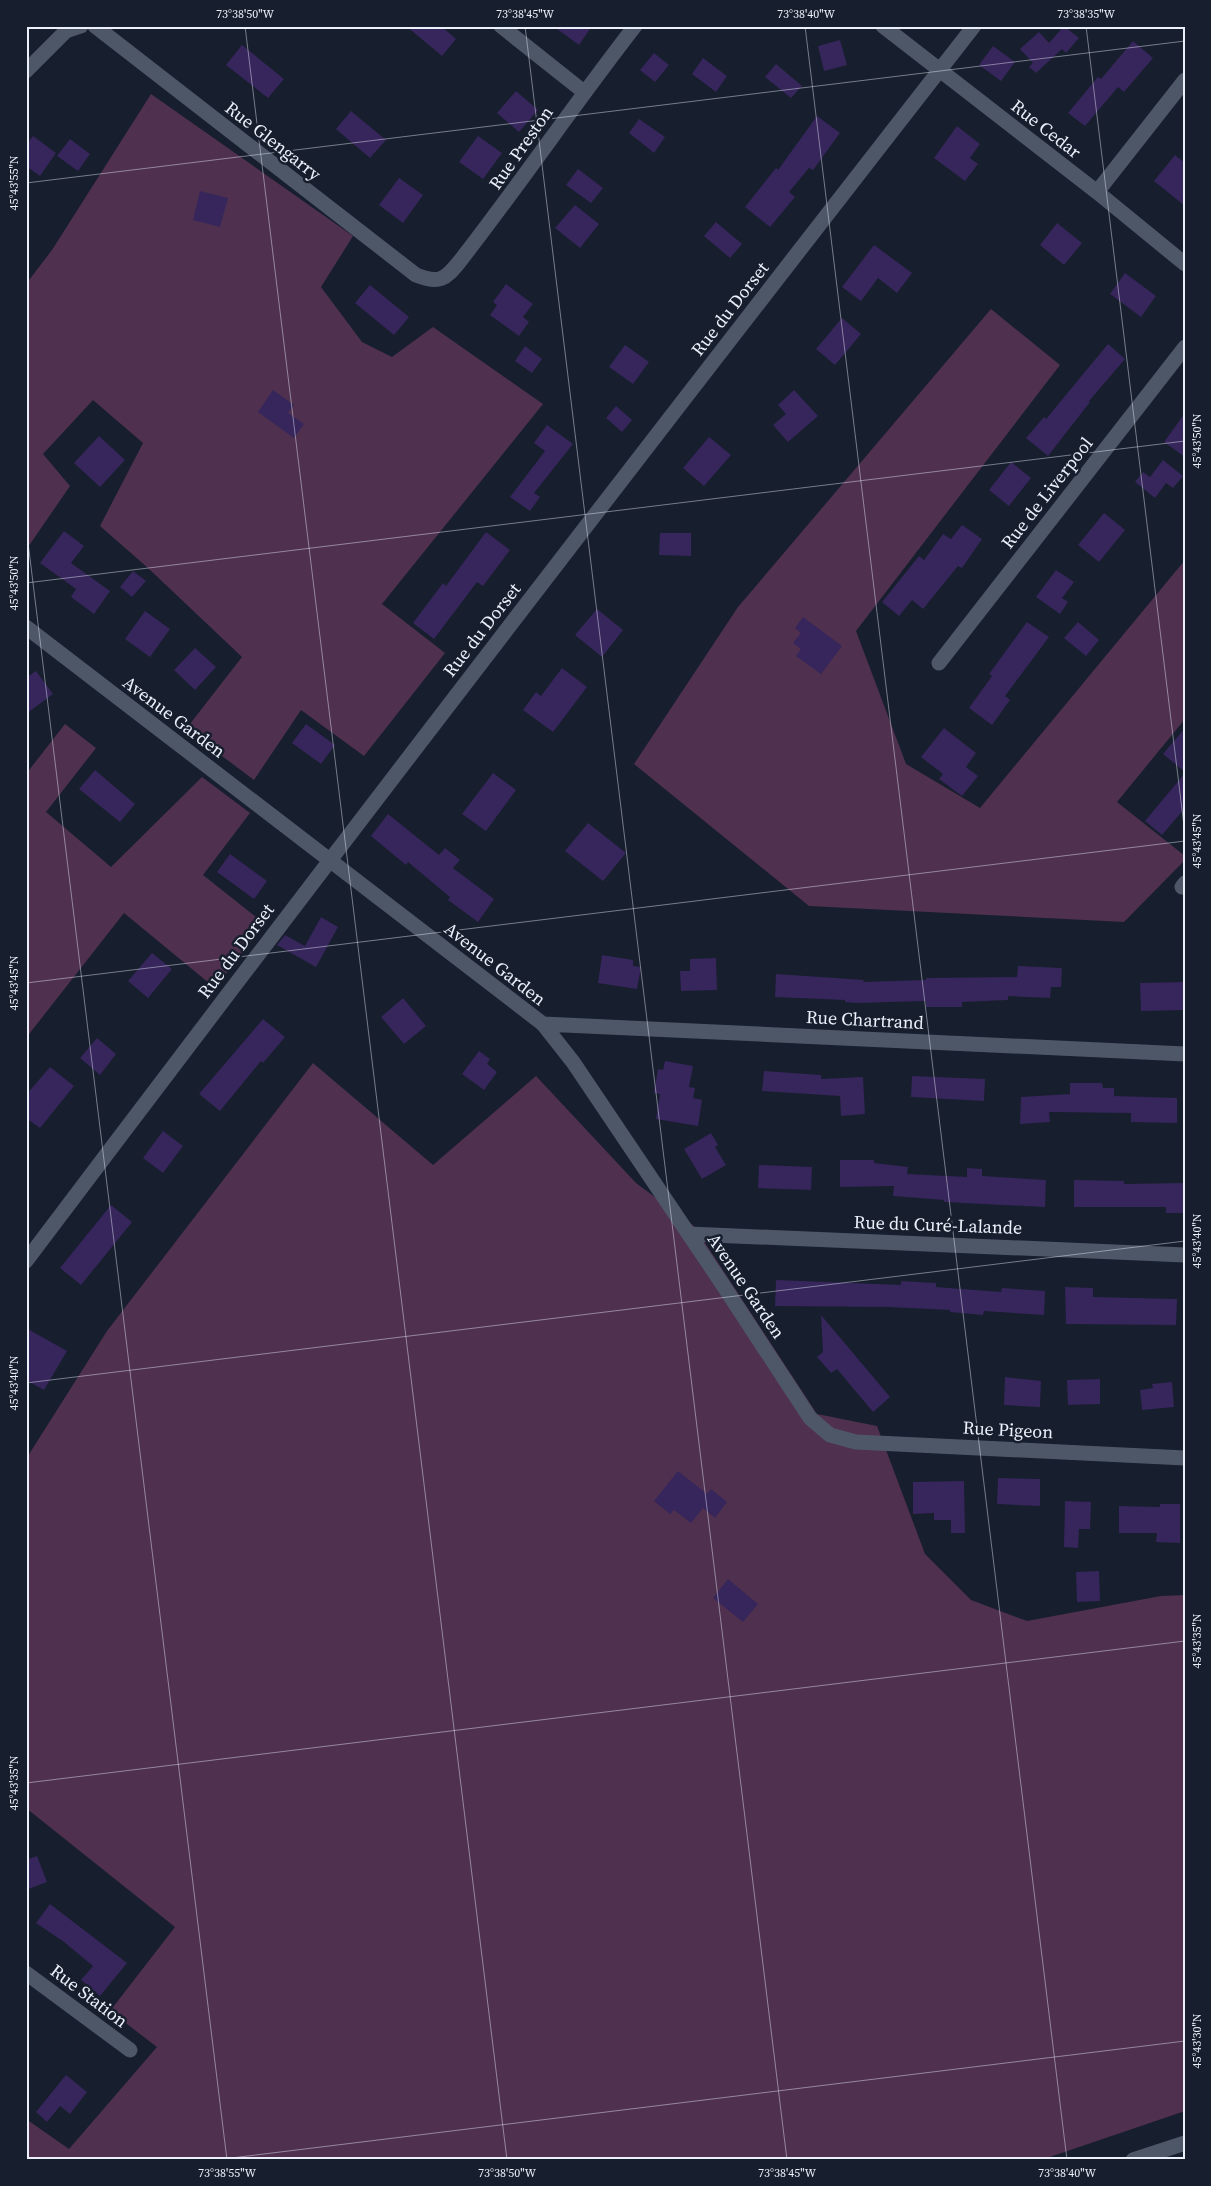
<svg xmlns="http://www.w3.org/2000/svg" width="1211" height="2186" font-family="'Source Serif 4',serif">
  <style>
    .green { fill: #4f314f }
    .building { fill: #36265b }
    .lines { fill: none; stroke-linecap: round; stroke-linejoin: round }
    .street { stroke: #4e5768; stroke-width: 15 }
    .secondary { stroke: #4e5768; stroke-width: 15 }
    .ticks { fill: none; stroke: #ebf0fb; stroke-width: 1; stroke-opacity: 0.45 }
    .labels { text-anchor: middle; stroke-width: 5; stroke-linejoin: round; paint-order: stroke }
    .street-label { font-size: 18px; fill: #ebf0fb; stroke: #171e2d }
    .neatline { fill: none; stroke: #ebf0fb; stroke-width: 2 }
    .ticks-label { font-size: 12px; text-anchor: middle; fill: #ebf0fb }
  </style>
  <rect width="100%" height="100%" fill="#171e2d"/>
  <path class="green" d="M151 94 353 236 321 287 362 342 392 357 433 327 543 404 382 604 445 653 364 756 301 710 254 780 186 729 242 657 148 568 100 526 143 443 93 400 43 454 70 486 26 550V284L52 250Z
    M991 309 1060 365 856 631 906 764 980 808 1185 560V719L1117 802 1185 856V860L1124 922 809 906 634 764 738 607Z
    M65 724 96 748 46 812 111 867 202 777 250 813 203 875 265 924 215 988 124 913 26 1038V774Z
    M313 1063 433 1165 536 1076 636 1183 694 1226 817 1414 877 1426 925 1554 971 1600 1027 1621 1161 1596 1185 1595V2111L1041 2160H26V2119L69 2149 157 2047 110 2011 175 1927 26 1808V1459L107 1331Z"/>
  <path class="building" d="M406 26H441L456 39 442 56Z
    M553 26H592L579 45Z
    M1064 26 1079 38 1066 53 1062 49 1036 73 1029 67 1033 63 1020 49 1039 32 1049 43Z
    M840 40 847 65 824 71 818 46Z
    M1133 41 1153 58 1124 92 1118 87 1085 126 1068 113 1098 77 1101 79Z
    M242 45 284 79 268 98 226 65Z
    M993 46 1015 62 1001 81 979 65Z
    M654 53 669 65 655 82 640 70Z
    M703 58 727 76 716 92 692 74Z
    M776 64 802 86 791 98 765 77Z
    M516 91 538 110 519 132 497 113Z
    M351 111 386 140 370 158 336 129Z
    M817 116 840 133 813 170 809 168 789 192 795 197 770 227 745 207 776 168 778 170Z
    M639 119 665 137 654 153 629 133Z
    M957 126 980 144 970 158 978 164 965 181 934 158Z
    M33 136 56 153 40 176 26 166V145Z
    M478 136 502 153 483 179 459 162Z
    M70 139 90 154 78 171 57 156Z
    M1175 155 1185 163V206L1154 181Z
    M578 169 603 188 591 203 566 185Z
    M399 178 423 195 403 223 379 205Z
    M200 191 228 198 220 227 193 220Z
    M575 205 599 224 580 248 555 228Z
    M716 222 742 244 730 258 704 236Z
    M1057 223 1082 243 1064 265 1040 245Z
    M874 245 912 273 897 293 878 278 861 301 842 287Z
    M1125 273 1156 296 1141 317 1110 294Z
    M506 284 533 304 523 317 529 322 519 336 490 315 497 305 493 302Z
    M370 285 409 317 394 335 355 303Z
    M842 318 861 334 835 365 816 349Z
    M1108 344 1125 359 1089 401 1090 402 1048 456 1026 438 1044 417 1046 419Z
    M625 345 649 362 633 384 609 367Z
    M525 346 542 359 532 373 515 361Z
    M273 390 294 405 288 413 304 424 294 438 258 412Z
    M794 390 818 416 788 442 773 425 786 414 778 405Z
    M616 406 632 420 622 432 606 418Z
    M1185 413V457L1164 442Z
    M547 425 573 444 534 493 540 497 530 511 510 497 545 451 534 443Z
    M99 436 125 460 100 487 74 463Z
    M709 437 731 455 704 486 683 468Z
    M1163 460 1183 476 1173 488 1166 483 1155 498 1135 482 1143 472 1150 477Z
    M1011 462 1031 478 1009 506 989 490Z
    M1104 513 1125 530 1099 562 1078 545Z
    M962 525 982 539 962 568 958 566 923 609 912 600 899 616 882 602 919 556 924 560 943 534 951 539Z
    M64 531 84 546 71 563 110 591 94 614 71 597 76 589 40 563Z
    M486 532 510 550 483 586 477 582 434 639 413 623 443 583 446 586Z
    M660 533H691V556L659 555Z
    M1056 570 1074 582 1062 598 1068 602 1060 614 1036 597Z
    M133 571 146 581 132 597 120 587Z
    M597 609 623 630 602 657 575 635Z
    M145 611 170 629 150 657 125 639Z
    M803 617 842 646 821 674 796 656 801 649 793 643 801 633 795 628Z
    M1027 622 1049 637 1005 696 1010 700 992 725 969 708 992 676 989 674Z
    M1078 622 1099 640 1086 656 1064 638Z
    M195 648 216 667 195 690 174 670Z
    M562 668 587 687 553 732 523 710 536 692 541 696Z
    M36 671 53 694 26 714V678Z
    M306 724 335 745 321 764 292 743Z
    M944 728 976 753 966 767 978 776 962 796 939 779 943 774 921 757Z
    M1185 728V772L1163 754Z
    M95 770 135 804 120 822 79 789Z
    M493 773 516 790 486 831 462 814Z
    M1185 773V808L1162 835 1145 821Z
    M388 814 439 855 445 848 460 860 453 868 494 899 478 922 448 900 450 897 408 862 406 865 371 836Z
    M588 823 626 853 603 881 565 851Z
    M230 854 267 881 254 899 217 872Z
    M321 917 338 927 316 967 277 945 285 935 305 946Z
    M152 953 172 969 148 998 128 981Z
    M602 955 633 960V966L641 967 637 989 598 983Z
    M716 958 717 990 681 991 680 971H690V959Z
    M1018 966 1062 968 1061 987H1051L1050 998 1008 996V1000L962 1002V1007H926V1001L856 1003 845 1002V1000L775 997 776 974 864 980 863 982 926 980V978L1017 977Z
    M1185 982V1010L1141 1011 1140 983Z
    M403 998 426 1026 404 1044 381 1017Z
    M263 1019 285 1037 263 1063 261 1061 220 1111 199 1094Z
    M97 1038 116 1054 100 1075 80 1058Z
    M479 1051 490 1059 487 1064 497 1072 484 1090 462 1074Z
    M665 1061 693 1066 689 1087 695 1088 693 1098 702 1100 698 1126 656 1119 660 1094 654 1093 658 1069 663 1070Z
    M50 1067 74 1086 40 1128 26 1118V1095Z
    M764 1071 821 1075V1079L863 1077 865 1114 841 1116 840 1096 762 1091Z
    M912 1076 985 1079 984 1101 911 1097Z
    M1070 1083H1102L1103 1088H1114V1096L1177 1098V1123L1131 1122V1113L1049 1112 1050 1122 1020 1124 1021 1097 1070 1094Z
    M163 1131 183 1146 163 1173 143 1158Z
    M711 1133 718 1145 715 1147 726 1165 702 1179 684 1149Z
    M840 1160H874V1163L908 1167 907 1174 967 1177V1168L982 1169V1176L1046 1180 1045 1207 944 1202V1200L893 1196 894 1186 840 1187Z
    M759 1165 812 1167 811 1190 758 1188Z
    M1074 1180 1124 1181V1184L1185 1183V1213H1166V1207H1074Z
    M111 1205 132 1222 81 1285 60 1268Z
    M776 1280 901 1285V1281L936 1283V1287L1001 1292 1002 1288 1045 1291 1044 1315 984 1311 983 1315 950 1312V1310L889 1307 775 1306Z
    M1065 1287 1093 1288V1297L1177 1299 1176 1325 1066 1324Z
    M821 1315 890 1397 873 1412 837 1369 831 1373 817 1357 823 1352Z
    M26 1328 67 1351 44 1390 26 1380Z
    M1005 1377 1041 1381 1040 1407 1004 1405Z
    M1100 1379V1404L1068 1405 1067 1380Z
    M1172 1382 1174 1407 1142 1410 1140 1390 1153 1388 1152 1384Z
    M678 1471 707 1494 711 1489 727 1502 715 1518 703 1508 691 1523 674 1510 670 1514 654 1501Z
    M998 1478 1040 1479V1506L997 1504Z
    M964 1481 965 1533H951V1520H934V1513L913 1514V1482Z
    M1065 1501 1091 1502 1090 1529H1079L1078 1548 1064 1547Z
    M1160 1504H1180V1543L1156 1542 1157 1533H1119V1506L1160 1507Z
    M1099 1571 1100 1601 1077 1602 1076 1572Z
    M728 1579 758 1604 743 1622 713 1598Z
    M37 1856 47 1882 26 1890V1860Z
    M50 1904 127 1963 100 1996 81 1980 93 1966 64 1942 36 1923Z
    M66 2075 87 2092 70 2114 60 2106 47 2122 36 2112Z"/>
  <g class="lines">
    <path class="street" d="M95 26 416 275C439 284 445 280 460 261 520 184 575 103 635 26
      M501 26 584 92
      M883 26 1097 192 1185 264
      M26 71 66 31 81 26
      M1097 192 1185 80
      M26 627 543 1024 573 1062 721 1282 810 1418 830 1435 856 1442 1185 1458
      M939 663 1185 347
      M1182 887 1185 883
      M543 1024 1185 1054
      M689 1234 1185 1255
      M26 1261C339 846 655 435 974 26
      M26 1973 130 2050"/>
    <path class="secondary" d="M1133 2160 1185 2143"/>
  </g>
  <path class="ticks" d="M245 26 507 2160M525 26 787 2160M805 26 1067 2160M1086 26 1185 834M26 183 1185 41M26 526 227 2160M26 583 1185 441M26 983 1185 841M26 1383 1185 1241M26 1783 1185 1641M215 2160 1185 2041"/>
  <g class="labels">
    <g class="street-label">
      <text transform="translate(1046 129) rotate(38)" y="6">Rue Cedar</text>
      <text transform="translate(273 141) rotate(38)" y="6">Rue Glengarry</text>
      <text transform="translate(521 148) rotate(-55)" y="6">Rue Preston</text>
      <text transform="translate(730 309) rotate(-52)" y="6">Rue du Dorset</text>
      <text transform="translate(1047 493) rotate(-52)" y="6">Rue de Liverpool</text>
      <text transform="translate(482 630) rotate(-52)" y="6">Rue du Dorset</text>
      <text transform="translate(174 717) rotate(37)" y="6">Avenue Garden</text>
      <text transform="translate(236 951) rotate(-53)" y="6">Rue du Dorset</text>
      <text transform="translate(495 964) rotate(38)" y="6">Avenue Garden</text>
      <text transform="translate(865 1020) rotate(3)" y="6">Rue Chartrand</text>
      <text transform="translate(938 1225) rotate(2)" y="6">Rue du Curé-Lalande</text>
      <text transform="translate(746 1286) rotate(56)" y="6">Avenue Garden</text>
      <text transform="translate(1008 1430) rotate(3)" y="6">Rue Pigeon</text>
      <text transform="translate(89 1996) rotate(37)" y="6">Rue Station</text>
    </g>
  </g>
  <rect width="1211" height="2186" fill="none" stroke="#171e2d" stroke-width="55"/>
  <rect x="28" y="28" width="1156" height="2130" class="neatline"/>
  <g class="ticks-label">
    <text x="245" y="18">73°38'50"W</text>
    <text x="525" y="18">73°38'45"W</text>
    <text x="806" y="18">73°38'40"W</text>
    <text x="1086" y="18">73°38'35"W</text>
    <text transform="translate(14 183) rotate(-90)" y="4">45°43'55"N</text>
    <text transform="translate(1197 441) rotate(-90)" y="4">45°43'50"N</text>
    <text transform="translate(14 583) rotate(-90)" y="4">45°43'50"N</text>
    <text transform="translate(1197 841) rotate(-90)" y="4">45°43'45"N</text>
    <text transform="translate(14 983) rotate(-90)" y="4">45°43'45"N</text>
    <text transform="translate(1197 1241) rotate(-90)" y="4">45°43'40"N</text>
    <text transform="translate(14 1383) rotate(-90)" y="4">45°43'40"N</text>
    <text transform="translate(1197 1641) rotate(-90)" y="4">45°43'35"N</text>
    <text transform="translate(14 1783) rotate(-90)" y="4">45°43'35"N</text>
    <text transform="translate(1197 2041) rotate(-90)" y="4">45°43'30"N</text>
    <text x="227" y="2177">73°38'55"W</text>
    <text x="507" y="2177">73°38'50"W</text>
    <text x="787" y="2177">73°38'45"W</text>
    <text x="1067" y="2177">73°38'40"W</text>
  </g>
</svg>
